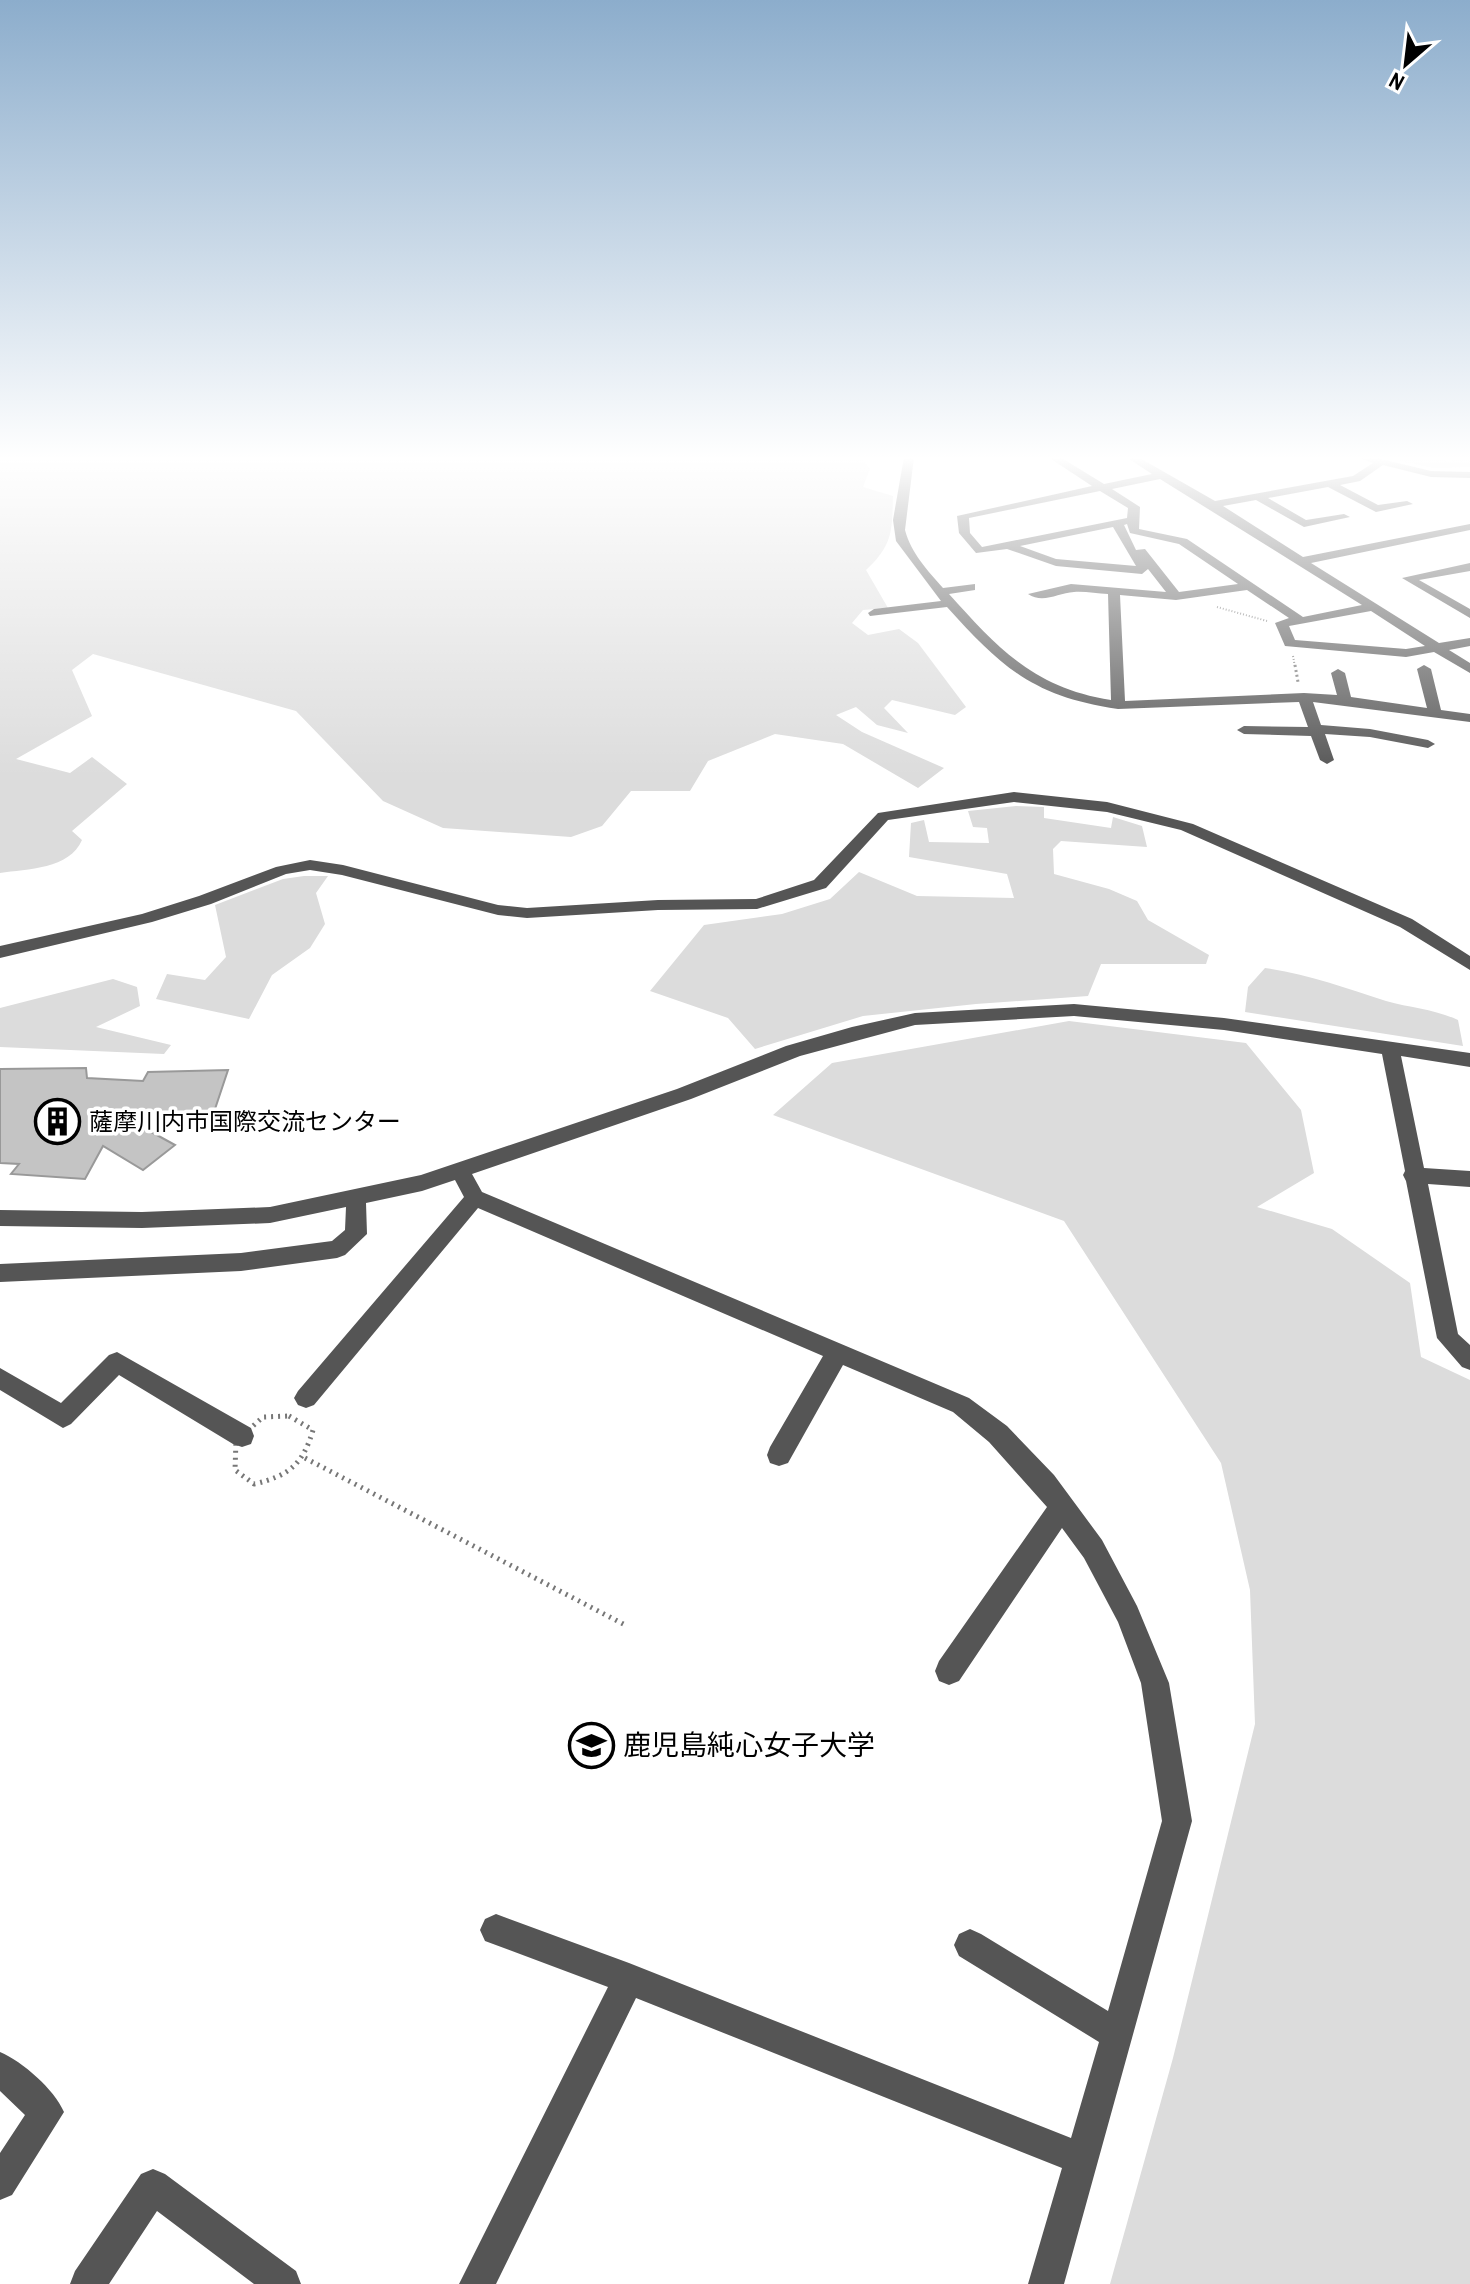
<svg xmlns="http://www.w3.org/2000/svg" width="1470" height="2284" font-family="'Archivo Narrow','Noto Sans JP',sans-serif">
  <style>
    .green { fill: #dcdcdc }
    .building { fill: #c4c4c4; stroke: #999; stroke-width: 2 }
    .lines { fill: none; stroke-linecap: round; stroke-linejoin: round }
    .path-far2 { stroke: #777; stroke-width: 2; stroke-dasharray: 1 2; stroke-linecap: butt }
    .path-far1 { stroke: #777; stroke-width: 3; stroke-dasharray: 2 3; stroke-linecap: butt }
    .path { stroke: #777; stroke-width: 5; stroke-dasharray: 2 5; stroke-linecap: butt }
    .minor { fill: #555; fill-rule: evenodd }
    .labels { text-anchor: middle; stroke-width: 7; stroke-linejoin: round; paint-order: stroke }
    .poi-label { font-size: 24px; fill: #000; stroke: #fff; text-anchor: start }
    .near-poi-label { font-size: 28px; fill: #000; stroke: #fff; text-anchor: start }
  </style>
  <rect width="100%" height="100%" fill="#fff"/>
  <path class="green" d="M0 457H860L870 469 863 487 893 496C892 531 893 545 866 570L888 608 863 610 852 623 868 635 899 629 918 643 966 707 955 715 892 700 884 708 908 733 877 725 856 707 836 715 862 732 944 768 918 788 843 744 775 734 708 761 690 791H631L602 826 571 837 443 828 383 801 296 711 93 654 72 670 92 716 16 759 70 773 92 757 127 784 72 831 82 840C70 869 27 869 0 873Z
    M1382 457H1422L1450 461 1455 457H1470V467L1433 468Z
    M1016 806 1044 807V818L1111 828 1113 817 1142 826 1147 847 1061 841 1053 849 1054 874 1109 889 1137 901 1148 920 1209 955 1206 964H1101L1088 996 976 1004 863 1016 755 1049 728 1018 650 991 704 925 782 914 830 899 859 872 917 896 1014 898 1007 874 909 857 911 823 924 820 929 842 989 843 987 828 973 827 968 811Z
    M304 876H328L316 893 325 924 310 948 272 975 249 1019 156 999 167 974 205 980 226 957 215 905 283 879Z
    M1265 968C1308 974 1345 988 1386 1001 1411 1008 1434 1009 1458 1020L1463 1046 1245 1012 1248 987Z
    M113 979 137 987 140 1006 96 1027 171 1045 164 1054 0 1047V1008Z
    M1069 1021 1246 1043 1301 1110 1314 1173 1257 1207 1332 1229 1410 1283 1421 1357 1470 1380V2284H1110L1173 2058 1255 1724 1250 1590 1221 1463 1064 1221 773 1115 832 1063Z"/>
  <path class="building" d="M86 1068 87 1078 143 1081 148 1072 228 1070 212 1118H126L175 1145 143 1170 103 1146 85 1179 11 1174 19 1164 0 1163V1069Z"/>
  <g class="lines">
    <path class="path-far2" d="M1217 607 1267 621
      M1293 656 1295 667"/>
    <path class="path-far1" d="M1295 665 1298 682"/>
    <path class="path" d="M289 1416 313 1430C303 1464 289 1476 254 1484L235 1470 236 1441 263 1417Z
      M305 1458 627 1626"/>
    <path class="minor" d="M904 457H914L905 530C911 553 928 571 943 588L975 584V590L949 594C997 647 1033 688 1111 700L1108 594C1097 594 1085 591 1074 592 1058 593 1043 604 1028 594L1071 584 1166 592 1148 569 1142 574 1056 566 1007 549 976 553 959 533 957 516 1092 486 1048 457H1060L1104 484 1152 474 1126 457H1138L1215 501 1353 476 1373 463 1356 457H1373L1431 471 1470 472V478L1431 477 1383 465 1360 481 1340 485 1378 505 1407 501 1413 504 1376 512 1328 487 1268 498 1306 520 1344 514 1350 517 1304 527 1256 500 1223 506 1303 557 1470 524V530L1311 563 1439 643 1470 638V646L1449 650 1470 663V673L1434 652 1406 657 1285 646 1275 623 1289 618 1247 590 1176 600 1120 595 1125 701 1304 693 1337 695 1331 673 1338 669 1345 673 1351 697 1427 708 1417 669 1424 665 1431 669 1441 710 1470 714V722L1313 702 1321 725 1370 729 1428 740 1435 744 1428 748 1370 737 1325 734 1334 760 1327 764 1320 760 1311 736 1244 734 1237 730 1244 726 1308 727 1299 702 1118 709C1034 697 1002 668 947 607L870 616 868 613 874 609 941 601 896 541 893 520ZM1160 479 1362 605 1303 617 1187 539 1139 529 1140 507 1112 489ZM1100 491 1128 508 1127 518 982 547 970 533 969 518ZM1127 524 1130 533 1179 544 1238 584 1179 592 1145 549 1136 550 1124 525ZM1113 527 1136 566 1056 559 1020 546ZM1371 611 1425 646 1406 649 1295 640 1289 626Z
      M1470 563V571L1419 580 1470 609V618L1402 578Z
      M1014 792 1107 802 1193 824 1412 919 1470 956V970L1400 927 1181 830 1107 812 1014 802 888 820 826 888 757 909 658 910 527 918 498 915 342 875 310 870 286 874 211 904 152 922 0 958V946L142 914 199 896 276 867 310 860 343 865 498 905 527 908 658 900 756 899 814 880 878 813Z
      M1074 1004 1224 1018 1470 1053V1067L1401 1056 1424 1168 1470 1171V1187L1428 1184 1458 1334 1470 1345V1370L1462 1367 1437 1338 1406 1181 1403 1175 1405 1171 1382 1054 1224 1030 1074 1016 915 1025 800 1056 691 1099 472 1174 482 1192 969 1398 1007 1426 1054 1475 1102 1540 1137 1606 1169 1683 1192 1821 1064 2284H1028L1062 2168 636 1998 496 2284H459L608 1987 485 1941 480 1930 485 1919 496 1914 629 1963 1071 2138 1099 2042 959 1956 954 1945 959 1934 970 1929 981 1934 1108 2011 1162 1821 1141 1683 1118 1622 1084 1558 1062 1528 959 1681 949 1685 939 1681 935 1671 939 1661 1047 1507 989 1442 953 1412 843 1365 788 1463 779 1466 770 1463 767 1455 770 1447 823 1356 478 1208 314 1405 306 1408 298 1405 294 1398 298 1391 464 1197 455 1180 422 1191 366 1203 367 1234 345 1255 337 1258 241 1271 0 1282V1264L241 1253 332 1241 345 1230 346 1207 270 1223 142 1228 0 1226V1210L142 1212 270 1207 421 1175 677 1089 786 1046 852 1027 915 1013Z
      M117 1352 251 1428 254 1436 251 1444 242 1447 233 1444 119 1375 71 1424 63 1428 0 1390V1368L61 1403 109 1355Z
      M0 2052C23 2062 54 2089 64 2112L12 2195 0 2200V2153L25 2115 0 2091Z
      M153 2169 165 2174 296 2271 301 2284H254L157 2211 109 2284H70L75 2271 141 2174Z"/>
  </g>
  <linearGradient id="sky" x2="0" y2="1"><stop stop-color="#8cadcc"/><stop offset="0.59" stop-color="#fff"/><stop offset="1" stop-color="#fff" stop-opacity="0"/></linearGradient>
  <rect width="1470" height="777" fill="url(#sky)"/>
  <defs>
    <symbol id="building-ring" viewBox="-11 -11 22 22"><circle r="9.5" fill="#fff" stroke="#000" stroke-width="1.5"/><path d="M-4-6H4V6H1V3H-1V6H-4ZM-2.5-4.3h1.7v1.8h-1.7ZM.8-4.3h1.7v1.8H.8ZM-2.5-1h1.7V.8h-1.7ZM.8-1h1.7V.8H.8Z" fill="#000"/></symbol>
    <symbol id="university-ring" viewBox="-11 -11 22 22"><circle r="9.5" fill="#fff" stroke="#000" stroke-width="1.5"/><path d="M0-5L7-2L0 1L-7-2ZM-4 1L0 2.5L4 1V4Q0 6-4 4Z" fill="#000"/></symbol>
  </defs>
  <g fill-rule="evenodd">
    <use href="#building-ring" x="32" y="1096" width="51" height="51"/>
    <use href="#university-ring" x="566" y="1720" width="51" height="51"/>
  </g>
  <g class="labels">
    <g class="poi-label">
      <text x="89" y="1130">薩摩川内市国際交流センター</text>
    </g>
    <g class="near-poi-label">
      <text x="623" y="1755">鹿児島純心女子大学</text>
    </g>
  </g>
  <g transform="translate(1406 64) rotate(208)" stroke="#ffffff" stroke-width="6" paint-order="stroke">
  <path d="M0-6L14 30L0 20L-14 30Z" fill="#000000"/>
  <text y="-12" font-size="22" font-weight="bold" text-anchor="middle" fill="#000000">N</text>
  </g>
</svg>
